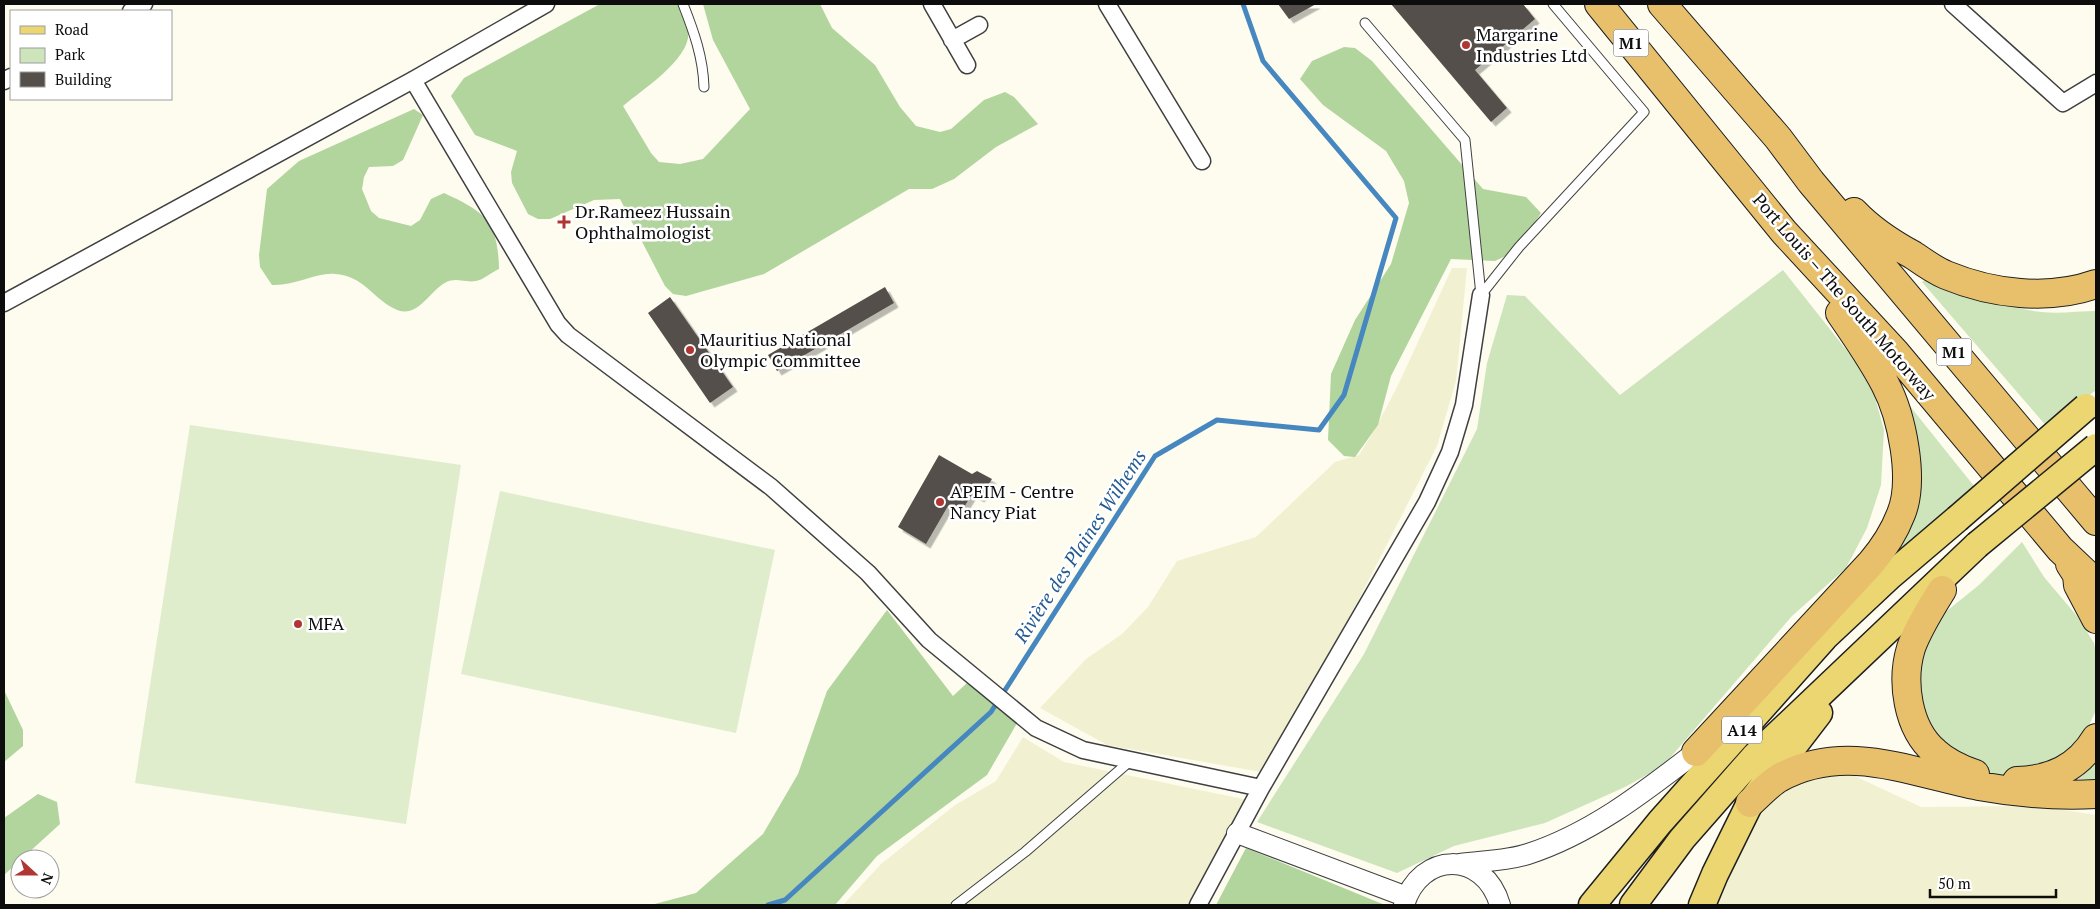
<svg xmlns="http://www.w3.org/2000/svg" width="2100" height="909" font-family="'PT Serif',serif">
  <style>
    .farmland { fill: #f1f1d2 }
    .green { fill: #cee5bc }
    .forest { fill: #b2d49d }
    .pitch { fill: #dfedcd }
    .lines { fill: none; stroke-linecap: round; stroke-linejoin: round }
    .stream { stroke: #4787c0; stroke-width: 5 }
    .building { fill: #554f4b; filter: url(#shadow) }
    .service-casing { stroke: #404040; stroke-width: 11 }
    .minor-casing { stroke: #404040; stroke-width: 19 }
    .tertiary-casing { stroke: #404040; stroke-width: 22 }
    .primary-casing { stroke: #1e1e1e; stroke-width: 29 }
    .trunk-casing { stroke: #1e1e1e; stroke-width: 30 }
    .service { stroke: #fff; stroke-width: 9 }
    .minor { stroke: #fff; stroke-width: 16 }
    .tertiary { stroke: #fff; stroke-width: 20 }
    .primary { stroke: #ebd672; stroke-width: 26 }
    .trunk { stroke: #e8c06c; stroke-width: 28 }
    .primary-bridge-casing { stroke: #1e1e1e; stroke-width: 29; stroke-linecap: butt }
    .primary-bridge { stroke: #ebd672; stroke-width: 26 }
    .poi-dot { fill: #b03633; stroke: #fff; stroke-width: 2 }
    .labels { text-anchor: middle; stroke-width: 5; stroke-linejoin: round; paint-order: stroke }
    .shield { fill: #fff; stroke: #565656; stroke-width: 1 }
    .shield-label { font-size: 16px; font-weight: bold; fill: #0d0d0d }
    .poi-label { font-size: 18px; fill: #0d0d0d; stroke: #fff; text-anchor: start }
    .street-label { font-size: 18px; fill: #0d0d0d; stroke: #fff }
    .water-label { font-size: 19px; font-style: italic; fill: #235a93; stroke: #fff }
  </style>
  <defs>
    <filter id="shadow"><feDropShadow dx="4.5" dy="4.5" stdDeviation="0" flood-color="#0004"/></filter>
  </defs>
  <rect width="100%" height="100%" fill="#fdfcef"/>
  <path class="farmland" d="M1452 268H1467L1456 381 1437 446 1352 613 1261 772 1107 745 1040 708 1086 659 1122 634 1148 607 1177 561 1256 537 1335 462 1359 455 1374 431 1399 383Z
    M1023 737 1064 762 1248 800 1190 905H843L881 864 955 805 996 781Z
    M1844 771 1921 807 2038 806 2096 815V905H1715L1730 843 1790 772Z"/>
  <path class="green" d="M1783 270 1848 352 1872 387 1884 430 1881 485 1867 528 1846 568 1792 616 1663 766 1625 787 1545 823 1454 846 1397 873 1257 822 1364 654 1477 429 1487 363 1507 295 1525 296 1620 395Z
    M1929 276C1966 291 2002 308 2042 312 2060 314 2079 311 2096 311V390L2048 428 1922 282Z
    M1893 385 1978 491 1901 569 1902 547 1915 499Z
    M2022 542 2044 577 2077 616 2094 643 2096 653V710L2084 736 2062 758 2033 772 2001 776 1970 769 1943 752 1913 699 1921 639 1938 618 1979 585Z
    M2096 761V780L2076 779 2094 763Z"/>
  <path class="forest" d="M600 4H678C681 12 687 21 688 29 694 57 642 90 623 106L651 153 659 162 680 164 703 159 750 109 713 40 703 4H820L832 28 875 65 900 107 916 126 940 132 951 129 984 100 1005 92 1014 97 1038 124 996 147 954 179 932 189H909L764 274 686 296 673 294 665 286 620 199 594 200 550 219H538L528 214 512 183 511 172 517 151 475 135 451 96 464 78Z
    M1344 47 1355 48 1372 61 1483 189 1526 197 1541 213 1516 251 1495 261 1451 259 1391 376 1378 425 1355 457 1344 456 1328 440 1331 374 1355 320 1391 264 1409 203 1404 181 1386 151 1323 105 1300 79 1312 61Z
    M414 109 423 115 403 160 393 166 369 167 364 177 362 189 371 211 379 218 411 226 420 220 431 199 444 193C485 212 498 221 499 269 492 272 483 280 476 281 463 283 455 276 443 284 427 295 415 321 393 308 371 296 363 276 335 274 317 272 295 286 272 285L260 267 259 255 267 189 299 161Z
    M887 610 953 696 968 682 1020 718 987 775 877 856 835 905H651L696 893 763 834 798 774 827 691Z
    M4 690 23 730V746L4 762Z
    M38 794 57 802 60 824 4 875V818Z
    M1246 848 1385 905H1216Z"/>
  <path class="pitch" d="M190 425 461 465 406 824 135 783Z
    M500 491 775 550 736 733 461 674Z"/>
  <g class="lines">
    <path class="stream" d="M768 905 785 900 991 712 1155 456 1217 420 1319 430 1344 395 1396 218 1263 61 1243 4"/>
  </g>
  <path class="building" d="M1278 4H1316L1289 19Z
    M1391 4H1523L1535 19 1475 70 1507 108 1491 122Z
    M885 287 894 303 777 371 768 355Z
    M670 297 733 387 710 403 648 313Z
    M939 455 972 474 977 471 992 479 980 498 972 494 960 514 948 506 926 544 898 527Z"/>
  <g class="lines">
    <defs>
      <path id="service" d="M683 4C694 32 703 57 704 87
        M1365 23 1465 140 1481 295
        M1481 295 1519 247 1644 112 1553 4
        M956 905 1025 852 1130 761"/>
      <path id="minor" d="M932 4 967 65
        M1107 4 1202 161
        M1953 4 2063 103 2096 83
        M131 11 144 4
        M952 40 979 25
        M413 80 558 324 568 335 771 487 868 573 929 640 1036 728 1083 750 1261 788
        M4 81 11 77
        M4 303 413 80 546 4
        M1198 905 1261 788 1427 502 1450 452 1464 405 1481 295"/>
      <path id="tertiary" d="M1237 833 1407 897
        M1460 864C1482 861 1507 861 1528 854 1592 833 1644 792 1696 752
        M1404 905C1420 851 1484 850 1500 905"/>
      <path id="primary" d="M1811 650 1890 576 1957 519
        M1592 905 1660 822 1824 638
        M1633 905 1682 839 1754 757 1977 545
        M1702 905 1715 874 1750 803 1819 713"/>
      <path id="trunk" d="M1599 4 1784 232 1895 352 2060 549 2096 583
        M1662 4 1778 138 1811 182 2096 521
        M1854 212C1871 230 1891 243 1913 255 1923 262 1934 270 1946 275 1992 294 2048 301 2096 284
        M2070 564 2077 575 2078 585 2096 619
        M1942 590C1931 608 1918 628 1911 648 1901 681 1907 728 1935 752 1946 762 1961 769 1975 774
        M1696 752 1871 563C1883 549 1894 532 1901 514 1915 480 1902 416 1885 384 1872 359 1856 336 1840 313
        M2017 781C2051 780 2078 768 2096 738
        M1750 803C1759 795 1769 784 1779 778 1846 741 1911 773 1979 786 2017 793 2057 796 2096 794"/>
    </defs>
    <use href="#service" class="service-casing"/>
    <use href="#minor" class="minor-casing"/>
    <use href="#tertiary" class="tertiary-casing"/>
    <use href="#primary" class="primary-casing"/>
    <use href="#trunk" class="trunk-casing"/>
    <use href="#service" class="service"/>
    <use href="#minor" class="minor"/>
    <use href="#tertiary" class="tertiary"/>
    <use href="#primary" class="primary"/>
    <use href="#trunk" class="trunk"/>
    <defs>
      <path id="primary-bridge" d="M1957 519 2086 407
        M1977 545 2096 447"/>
    </defs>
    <use href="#primary-bridge" class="primary-bridge-casing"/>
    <use href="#primary-bridge" class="primary-bridge"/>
  </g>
  <g class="poi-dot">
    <circle cx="1466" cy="45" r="5"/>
    <path d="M561.5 214.5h5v5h5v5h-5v5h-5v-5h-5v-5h5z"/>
    <circle cx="690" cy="350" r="5"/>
    <circle cx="940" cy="502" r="5"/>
    <circle cx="298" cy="624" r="5"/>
  </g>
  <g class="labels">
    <g class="shield">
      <rect x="1613.5" y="29.5" width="35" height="27" rx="4"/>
      <rect x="1936.5" y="338.5" width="35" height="27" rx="4"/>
      <rect x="1722" y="716.5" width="40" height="27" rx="4"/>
    </g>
    <g class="shield-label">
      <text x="1631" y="49">M1</text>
      <text x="1954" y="358">M1</text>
      <text x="1742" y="736">A14</text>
    </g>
    <g class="poi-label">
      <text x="1476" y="41">Margarine<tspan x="1476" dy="21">Industries Ltd</tspan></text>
      <text x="575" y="218">Dr.Rameez Hussain<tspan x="575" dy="21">Ophthalmologist</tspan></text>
      <text x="700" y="346">Mauritius National<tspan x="700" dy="21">Olympic Committee</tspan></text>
      <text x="950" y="498">APEIM - Centre<tspan x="950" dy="21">Nancy Piat</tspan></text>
      <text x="308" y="630">MFA</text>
    </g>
    <g class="street-label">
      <text transform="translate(1844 297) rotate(49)" y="6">Port Louis – The South Motorway</text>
    </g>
    <g class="water-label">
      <text transform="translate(1080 546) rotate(-57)" y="7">Rivière des Plaines Wilhems</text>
    </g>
  </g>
  <rect width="2100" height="909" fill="none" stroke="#0d0d0d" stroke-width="10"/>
  <rect x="10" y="10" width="162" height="90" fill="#ffffff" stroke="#9e9e9e"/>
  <rect x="20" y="26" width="25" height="8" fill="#ebd672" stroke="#9e9e9e"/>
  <text x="55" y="35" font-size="15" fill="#0d0d0d">Road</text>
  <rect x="20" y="48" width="25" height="15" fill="#cee5bc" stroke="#9e9e9e"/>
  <text x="55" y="60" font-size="15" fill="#0d0d0d">Park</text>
  <rect x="20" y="72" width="25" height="15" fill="#554f4b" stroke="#9e9e9e"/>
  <text x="55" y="85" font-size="15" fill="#0d0d0d">Building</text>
  <g transform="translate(35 874) rotate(111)"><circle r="24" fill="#ffffff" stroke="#9e9e9e"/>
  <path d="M0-4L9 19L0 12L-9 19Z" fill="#b03633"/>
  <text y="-8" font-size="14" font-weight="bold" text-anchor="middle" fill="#0d0d0d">N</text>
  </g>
  <path d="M1930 889v8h126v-8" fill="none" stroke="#0d0d0d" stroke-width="2.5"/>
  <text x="1938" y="889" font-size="15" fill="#0d0d0d" stroke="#ffffff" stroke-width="4" paint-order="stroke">50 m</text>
</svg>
